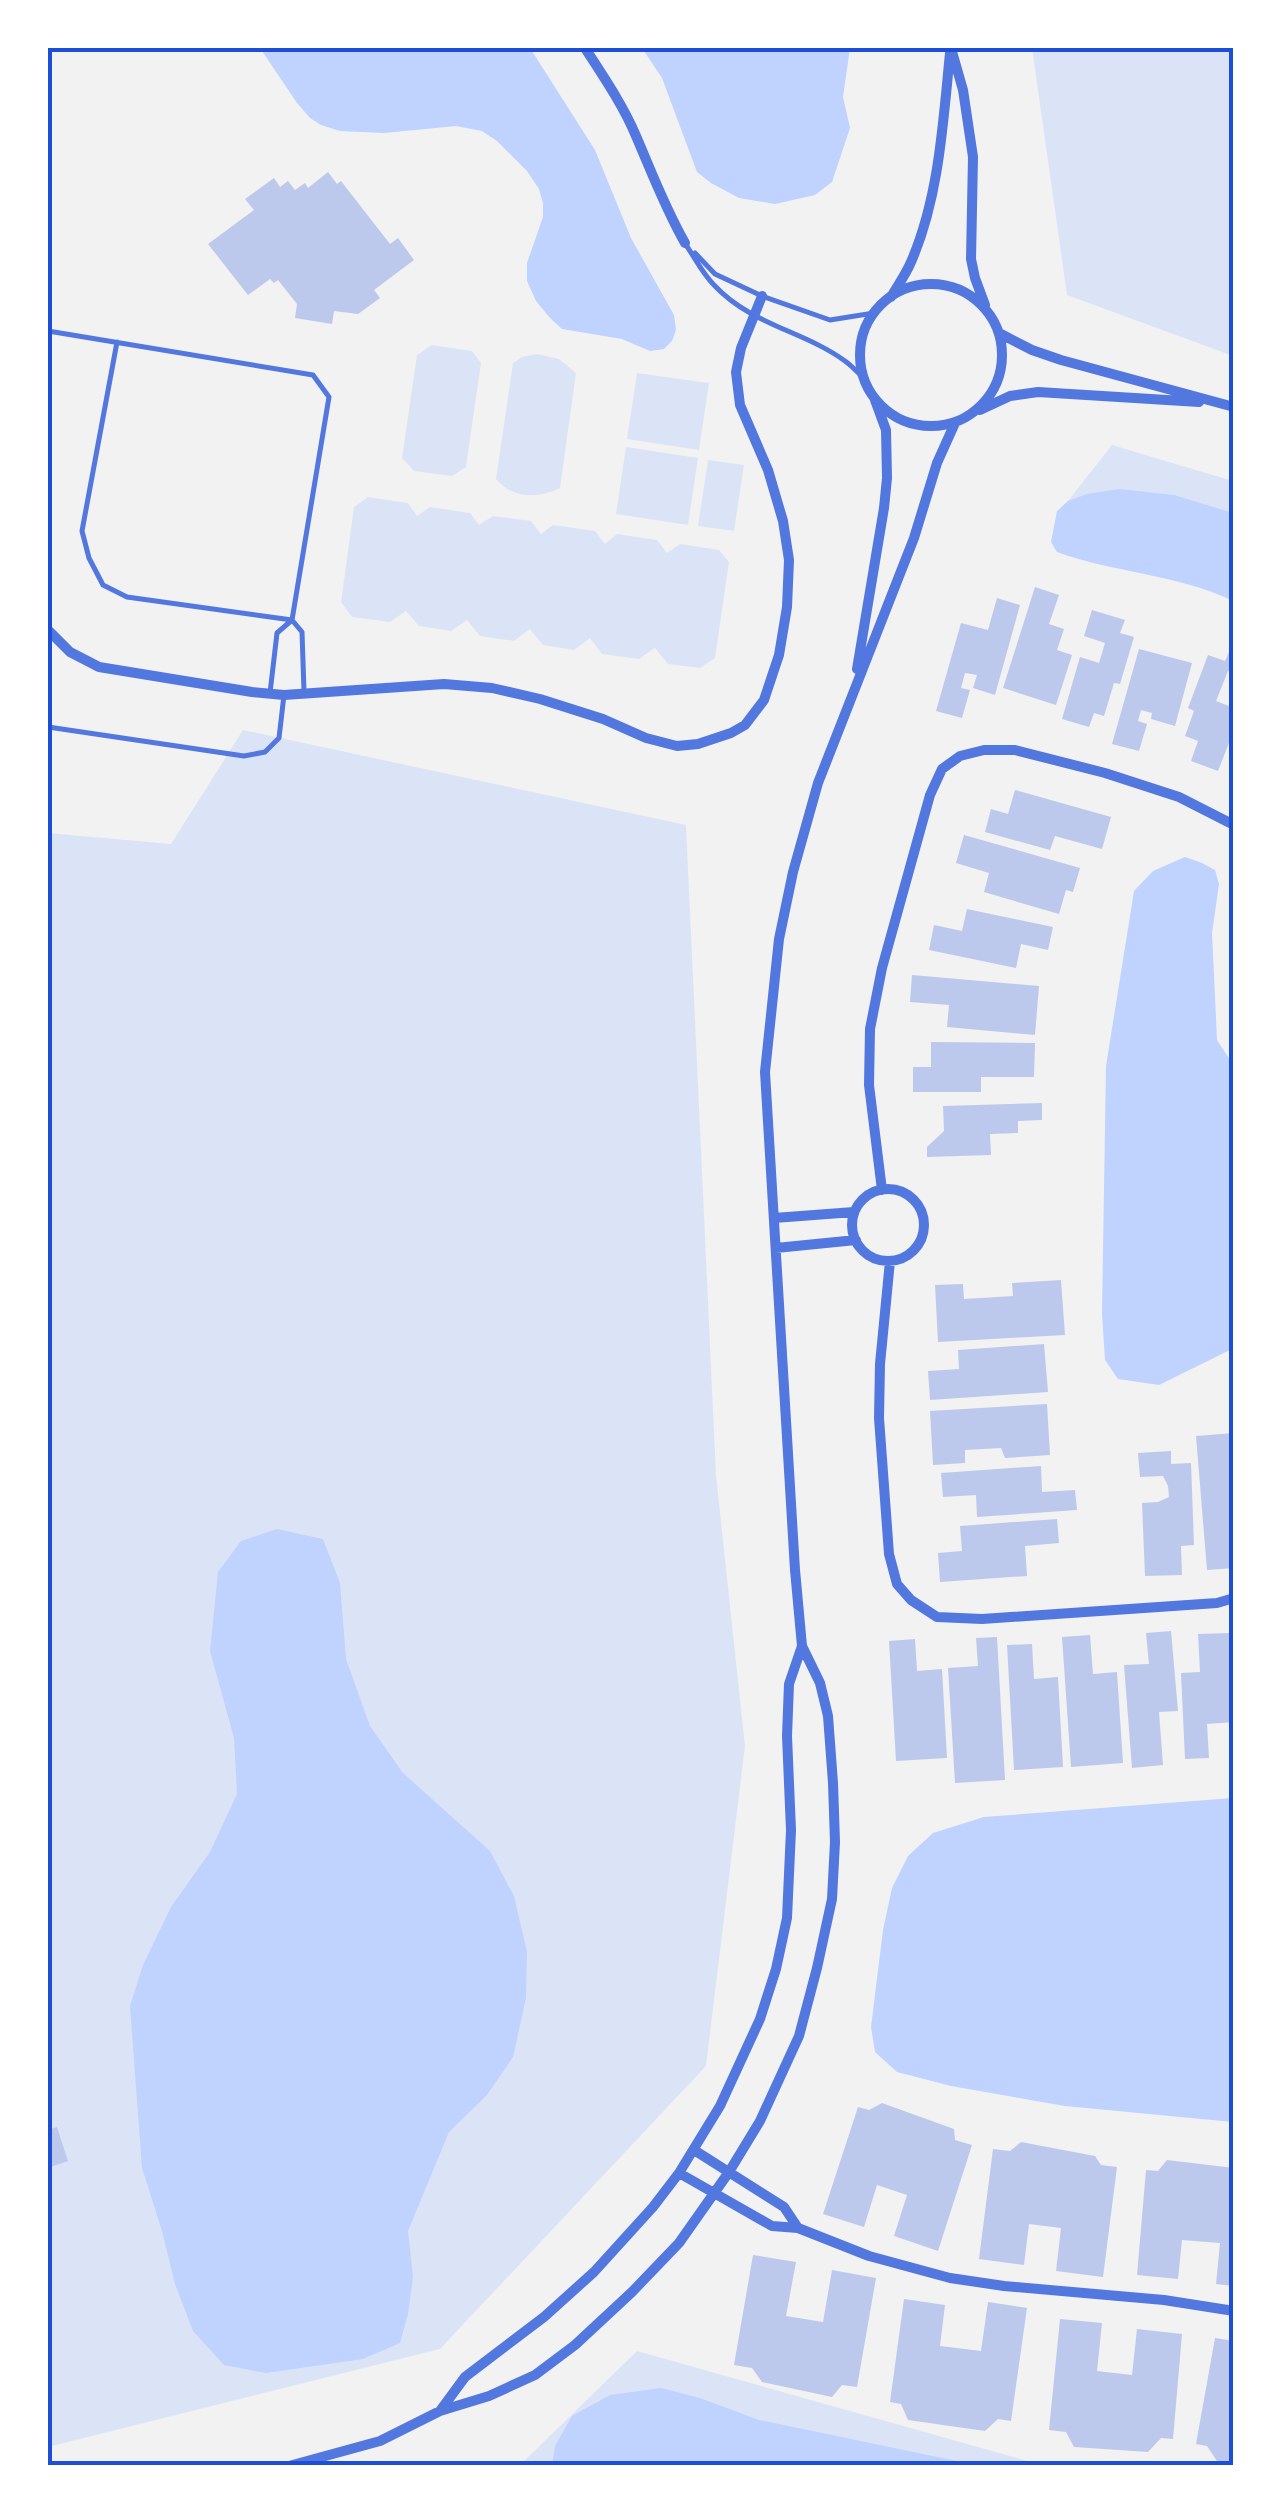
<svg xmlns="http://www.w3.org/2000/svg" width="1281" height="2513" font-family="Figtree,sans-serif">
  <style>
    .green { fill: #dbe4f7 }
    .water { fill: #bfd3fe }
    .building { fill: #bdc9ec }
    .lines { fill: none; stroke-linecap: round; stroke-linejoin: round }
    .service { stroke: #5277de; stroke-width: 5 }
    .minor { stroke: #5277de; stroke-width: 10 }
    .neatline { fill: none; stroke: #1d4ed8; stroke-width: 4 }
  </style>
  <rect width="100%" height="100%" fill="#f2f2f2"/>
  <path class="green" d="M1032 48H1233V356L1067 295Z
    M432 345 472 351 481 363 466 467 452 476 414 471 402 458 417 355Z
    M537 354 559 359 576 373 560 488C537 499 513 499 496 479L513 363 522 357Z
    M637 373 709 383 699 450 627 439Z
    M1112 445 1233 481V569L1068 501Z
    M626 447 698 458 688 525 616 514Z
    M708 460 744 465 734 531 698 526Z
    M368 497 408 503 417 516 430 507 470 513 479 525 493 516 531 521 541 534 553 525 595 531 605 544 617 534 657 540 667 553 680 544 719 550 729 562 715 658 700 668 668 664 655 648 639 659 602 654 590 638 574 650 543 645 530 629 514 641 480 636 467 620 451 631 419 626 406 611 390 622 352 617 341 602 354 507Z
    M243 730 686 825 716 1475 745 1746 706 2066 440 2349 48 2447V833L171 844Z
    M637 2351 1042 2465 519 2466Z"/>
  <path class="water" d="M260 48H530L595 150 631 238 674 315 676 330 672 341 664 349 650 351 622 339 562 329 550 318 536 301 527 281V263L543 217V203L539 189 527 171 497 141 482 131 456 126 384 133 340 131 321 125 310 118 297 103Z
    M642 48H850L843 97 850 128 832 182 815 195 775 204 739 198 711 183 697 172 662 78Z
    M1119 489 1174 495 1233 513V601C1178 574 1114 573 1057 552L1051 542 1057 511 1068 501 1087 494Z
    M1185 857 1202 863 1215 870 1219 884 1212 933 1217 1040 1234 1066V1348L1159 1385 1118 1379 1105 1360 1102 1314 1106 1066 1134 891 1153 871Z
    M277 1529 323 1539 340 1583 346 1659 370 1726 403 1773 490 1851 514 1896 527 1952 526 1998 513 2057 487 2095 449 2132 408 2231 413 2277 408 2314 400 2343 363 2359 266 2373 224 2365 193 2331 175 2284 162 2231 142 2168 130 2006 143 1965 171 1907 210 1852 237 1794 234 1738 210 1651 218 1572 241 1541Z
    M1233 1798V2122L1065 2106 951 2086 897 2072 875 2052 871 2027 883 1930 892 1888 908 1856 933 1833 984 1817Z
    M661 2388 700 2398 759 2420 976 2465H552L555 2446 572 2416 610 2395Z"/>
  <path class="building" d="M328 172 337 184 341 181 390 244 398 238 414 260 374 290 380 298 358 314 334 311 332 324 295 318 297 304 278 280 274 283 270 279 248 295 208 244 254 210 245 199 274 178 280 187 288 181 295 190 305 183 308 188Z
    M1035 587 1059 595 1049 624 1064 629 1057 650 1072 655 1056 705 1003 688Z
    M997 598 1020 605 995 695 973 688 977 675 965 673 961 688 970 690 962 718 936 711 961 623 988 630Z
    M1092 610 1125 620 1120 633 1134 637 1120 684 1114 683 1104 716 1094 713 1089 727 1062 719 1080 657 1099 663 1105 643 1084 636Z
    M1234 641V673L1228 671 1216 701 1234 708V730L1218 771 1191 761 1198 741 1185 736 1194 711 1188 708 1208 655 1225 661Z
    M1139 649 1192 663 1175 726 1151 719 1152 713 1141 710 1138 721 1147 724 1139 751 1112 744Z
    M1015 790 1111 817 1102 849 1055 836 1050 850 985 832 991 809 1008 814Z
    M964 835 1080 868 1073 892 1066 890 1059 914 984 892 989 873 956 863Z
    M967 909 1053 927 1048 950 1021 944 1016 968 929 950 934 925 962 931Z
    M912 975 1039 986 1035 1035 947 1027 949 1005 910 1002Z
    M931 1042 1035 1043 1034 1077H981V1092H913V1067H931Z
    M1042 1103V1120L1018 1121V1133L990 1134 991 1155 927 1157V1147L944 1131 943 1106Z
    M1061 1280 1065 1335 938 1342 935 1285 963 1284 964 1299 1013 1296 1012 1283Z
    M1044 1344 1048 1392 930 1400 928 1371 959 1369 958 1350Z
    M1047 1404 1050 1455 1005 1458 1001 1448 965 1450V1463L933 1465 930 1411Z
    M1234 1433V1568L1207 1570 1196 1436Z
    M1171 1451V1464L1191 1463 1194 1545 1181 1546 1182 1575 1145 1576 1142 1503 1158 1502 1169 1497 1168 1486 1163 1476 1140 1477 1138 1453Z
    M1041 1466 1042 1492 1075 1490 1077 1510 977 1517 976 1495 943 1497 941 1473Z
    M1057 1519 1059 1543 1025 1546 1027 1576 940 1582 938 1553 962 1551 960 1526Z
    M1171 1631 1178 1711 1159 1712 1163 1765 1132 1768 1124 1665 1149 1664 1146 1633Z
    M1230 1633 1234 1722 1207 1724 1209 1758 1185 1759 1181 1673 1200 1672 1198 1634Z
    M1090 1635 1093 1674 1117 1672 1123 1763 1071 1767 1062 1637Z
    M997 1637 1005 1780 955 1783 948 1668 978 1666 976 1638Z
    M915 1639 917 1671 942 1669 947 1758 896 1761 889 1641Z
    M1032 1644 1034 1679 1058 1677 1063 1767 1014 1770 1007 1645Z
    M882 2103 954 2129 955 2140 972 2145 938 2251 894 2236 907 2195 877 2185 864 2227 823 2214 858 2107 869 2110Z
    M57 2127 68 2161 48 2168V2130Z
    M1021 2142 1095 2156 1101 2165 1117 2167 1103 2277 1056 2271 1061 2228 1029 2224 1024 2265 979 2259 993 2149 1010 2151Z
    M1167 2160 1234 2168V2286L1216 2284 1220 2243 1182 2240 1178 2279 1137 2275 1146 2170 1158 2171Z
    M753 2255 796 2262 786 2316 823 2322 832 2270 876 2278 857 2387 842 2385 832 2397 762 2382 752 2368 734 2365Z
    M904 2299 945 2305 940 2346 981 2351 988 2302 1027 2308 1011 2421 998 2419 985 2431 908 2420 901 2404 890 2402Z
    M1060 2319 1102 2323 1097 2371 1132 2375 1137 2329 1182 2334 1173 2439 1161 2438 1148 2452 1074 2447 1066 2432 1049 2430Z
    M1215 2338 1234 2341V2464L1217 2461 1207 2446 1196 2444Z"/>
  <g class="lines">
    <path class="service" d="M686 245C695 258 703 274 714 285 751 325 804 331 845 361 852 366 857 372 863 377
      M695 253 715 274 762 296 830 320 874 313
      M48 331 313 375 329 397 292 620 127 597 103 585 89 558 82 531 117 342
      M270 693 277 633 292 620 302 632 304 691
      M48 727 244 756 265 752 279 738 284 695"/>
    <path class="minor" d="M585 48C603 76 623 105 636 136 652 173 665 208 685 243
      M951 48 963 90 973 157 971 259 975 278 985 305
      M860 355a71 71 0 1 1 142 0a71 71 0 1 1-142 0Z
      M891 297C898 285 906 274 911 262 939 198 943 123 950 53
      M999 333 1032 350 1061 360 1234 407
      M980 410 1010 396 1038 392 1199 402
      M48 630 70 652 99 667 252 692 284 695 444 684 492 688 540 699 603 719 646 738 677 746 698 744 731 733 745 725 764 700 779 655 787 607 789 560 783 521 768 470 740 405 736 372 741 348 762 296
      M857 669 884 508 887 478 886 430 875 400
      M852 1225a36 36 0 1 1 72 0a36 36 0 1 1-72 0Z
      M882 1190 869 1085 870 1029 882 968 930 795 942 769 960 756 984 750H1015L1105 773 1179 797 1234 825
      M774 1218 854 1212
      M776 1248 856 1240
      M890 1261 880 1364 879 1418 889 1554 897 1584 911 1600 937 1617 982 1619 1217 1603 1234 1598
      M802 1646 795 1570 765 1072 779 939 793 872 818 783 914 538 937 463 955 423
      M694 2150 784 2207 798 2228
      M679 2173 772 2226 798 2228 869 2256 950 2278 1004 2286 1164 2300 1234 2311
      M289 2466 380 2441 440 2411 489 2396 535 2375 575 2345 632 2292 679 2243 729 2172 760 2121 799 2036 817 1968 832 1899 835 1842 833 1783 828 1716 820 1683 802 1646 789 1684 787 1736 791 1830 787 1918 776 1969 760 2019 720 2106 679 2173 653 2207 594 2272 544 2317 465 2377 440 2411"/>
  </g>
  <rect width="1281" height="2513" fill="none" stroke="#ffffff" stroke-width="100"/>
  <rect x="50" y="50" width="1181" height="2413" class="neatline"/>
</svg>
